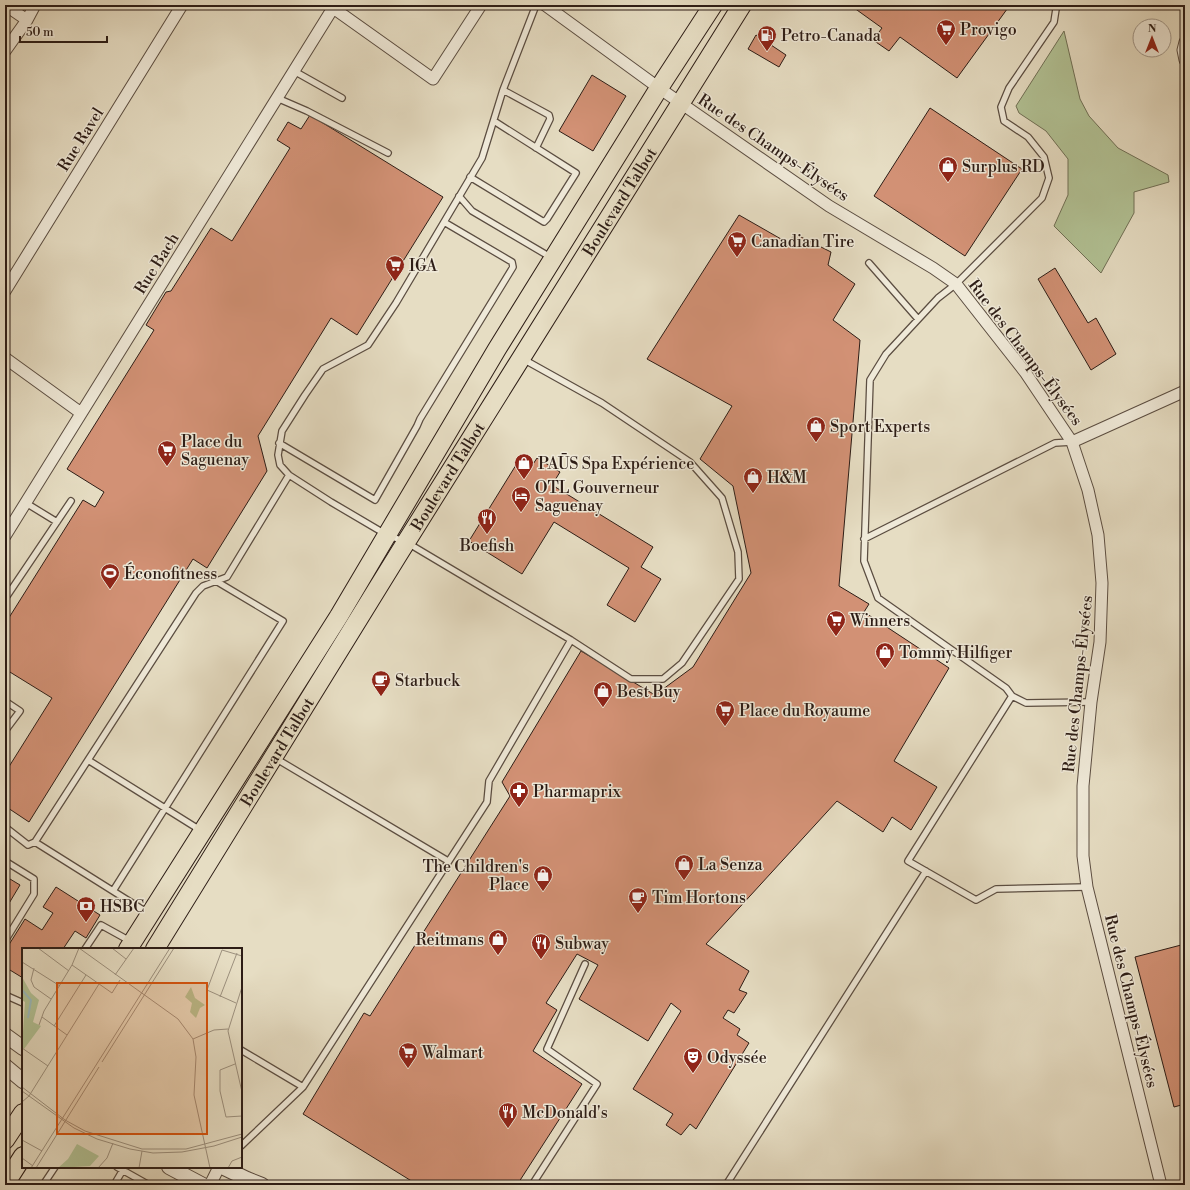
<svg xmlns="http://www.w3.org/2000/svg" width="1190" height="1190" font-family="'Libre Bodoni',serif">
  <style>
    .green { fill: #b2c295; stroke: #707056 }
    .building { fill: #d29175; stroke: #2d1d16 }
    .lines { fill: none; stroke-linecap: round; stroke-linejoin: round }
    .service-casing { stroke: #5b4d41; stroke-width: 8 }
    .minor-casing { stroke: #5b4d41; stroke-width: 13 }
    .tertiary-casing { stroke: #5b4d41; stroke-width: 16 }
    .primary-casing { stroke: #2d1d16; stroke-width: 20 }
    .service { stroke: #efe9d8; stroke-width: 5.5 }
    .minor { stroke: #efe9d8; stroke-width: 11 }
    .tertiary { stroke: #efe9d8; stroke-width: 14 }
    .primary { stroke: #e6ddc3; stroke-width: 18 }
    .labels { text-anchor: middle; stroke-width: 3; stroke-linejoin: round; paint-order: stroke }
    .poi-label { font-size: 16px; fill: #2d1d16; stroke: #efe9d8; text-anchor: start }
    .street-label { font-size: 16px; fill: #2d1d16; stroke: #efe9d8 }
    .inset-river { fill: none; stroke: #9ababd; stroke-width: 2 }
    .inset-road { fill: none; stroke: #9c907e; stroke-width: 1 }
    .view { fill: #d5530d; fill-opacity: 0.15; stroke: #d5530d; stroke-width: 2 }
    .inset-edge { fill: none; stroke: #2d1d16; stroke-width: 2 }
  </style>
  <rect width="100%" height="100%" fill="#e6ddc3"/>
  <filter id="stains"><feTurbulence type="fractalNoise" baseFrequency=".005" numOctaves="4"/><feColorMatrix values="0 0 0 0 .2 0 0 0 0 .09 0 0 0 0 .02 0 0 0 .5 -.17"/></filter>
  <radialGradient id="worn" r=".72"><stop offset=".6" stop-color="#630" stop-opacity="0"/><stop offset="1" stop-color="#630" stop-opacity=".3"/></radialGradient>
  <path class="green" d="M1064 31 1080 99 1089 116 1118 148 1168 175 1169 182 1134 192V213L1101 273 1054 226 1068 195V159L1046 131 1019 113 1016 106Z"/>
  <path class="building" d="M850 5H1010L957 78 900 37 889 51 873 40 882 28Z
    M756 35 786 55 779 67 748 49Z
    M592 75 626 96 593 151 559 131Z
    M930 108 1022 169 965 256 874 196Z
    M310 115 443 197 357 335 331 318 258 436 267 471 207 568 193 559 29 822 5 806V773L52 698 5 669V624L83 500 95 507 104 492 67 469 154 330 146 325 166 292 171 291 211 228 232 241 290 148 277 140 288 122 301 129Z
    M739 215 788 243 795 234 831 252 828 265 855 284 833 320 860 340 839 586 869 604 864 612 949 668 894 761 937 787 911 830 892 817 883 832 837 801 706 944 749 971 739 990 747 993 734 1013 728 1010 723 1018 740 1029 737 1035 749 1043 696 1129 690 1124 681 1135 666 1125 673 1114 633 1089 681 1011 671 1003 648 1041 579 999 598 965 577 954 546 1003 557 1010 533 1051 582 1084 517 1185H418L303 1114 364 1013 370 1016 510 796 502 782 581 651 655 695 693 667 751 573 733 486 700 459 732 406 647 359Z
    M1055 268 1088 323 1096 318 1116 354 1091 370 1038 279Z
    M537 458 560 472 552 485 653 547 641 567 661 579 635 622 607 605 629 568 554 522 522 574 469 541 516 465 528 472Z
    M5 876 20 885 5 910Z
    M56 887 100 915 86 938 75 931 63 949H23V978L5 967V951L25 919 42 930 53 913 43 907Z
    M1185 944V1104L1174 1107 1135 957Z"/>
  <g class="lines">
    <defs>
      <path id="service" d="M294 71 342 98
        M503 90 549 115 550 119 536 148
        M277 98 307 111 388 153
        M470 177 544 222 547 219 576 173 494 121
        M459 196 472 211 552 258
        M869 263 918 319
        M523 359 602 403 690 462 722 498 738 552 739 579 682 663 663 679H631L571 640 495 595 406 542 387 535 331 502 289 475 280 465 278 455 282 431 305 395 323 369 368 345 396 303 482 158 503 90 536 5
        M279 443 375 500 417 426 420 419 513 267 512 262 444 222
        M26 503 57 522
        M864 539 1055 443 1072 442
        M5 599 71 501
        M1012 696 1006 688 878 598 864 561 870 380 886 354 938 298 956 284 1042 198 1049 178 1044 157 1028 137 1004 121 1001 107 1009 88 1054 22 1056 9 1054 5
        M5 701 20 711 5 731
        M275 758 448 861
        M88 760 35 842 148 913
        M5 827 28 845 35 842
        M200 830 88 760 196 593 203 586 227 577 289 475
        M5 861 34 879V894L5 941
        M1087 887 996 889 976 900 908 861 1012 696 1026 703 1091 702
        M113 891 283 621 216 581
        M85 949 101 925 130 941
        M5 995 23 1003
        M241 1050 303 1087
        M241 1146 303 1087 487 802 489 781 571 640
        M117 1167 149 1185
        M43 1185 55 1167
        M114 1185 124 1168
        M532 1185 597 1084 547 1049 585 964
        M726 1185 926 871"/>
      <path id="minor" d="M5 5 27 20
        M329 5 433 79 481 5
        M545 5 659 88 829 206 933 268 956 284 1025 372 1072 442 1088 490 1098 535 1102 583 1100 642 1091 702 1083 786V856L1087 887 1161 1185
        M1185 42 1183 50 1185 60
        M5 51 27 20 35 5
        M5 291 182 5
        M5 358 81 413
        M1072 442 1185 391
        M5 536 333 8
        M210 1185 219 1167"/>
      <path id="tertiary" d="M5 1035 23 1048
        M5 1066 23 1081
        M169 1167 203 1185
        M222 1167 247 1179 262 1185"/>
      <g id="primary">
        <path d="M128 949 339 616 497 349 659 88 713 5"/>
        <path id="s1" d="M155 949 398 555 742 5"/>
        <path d="M5 1140 23 1113"/>
        <path d="M5 1184 23 1156"/>
      </g>
    </defs>
    <use href="#service" class="service-casing"/>
    <use href="#minor" class="minor-casing"/>
    <use href="#tertiary" class="tertiary-casing"/>
    <use href="#primary" class="primary-casing"/>
    <use href="#service" class="service"/>
    <use href="#minor" class="minor"/>
    <use href="#tertiary" class="tertiary"/>
    <use href="#primary" class="primary"/>
  </g>
  <defs>
    <symbol id="supermarket-pin" viewBox="-11 -11 22 30"><path d="M0 17L-7.5 6A9.5 9.5 0 1 1 7.5 6Z" fill="#8f2418" stroke="#efe9d8"/><path d="M-6-5.5h2.5l.6 2H6L4.5 2H-2.5L-4.4-4H-6ZM-1.5 3.2a1.3 1.3 0 1 0 .1 0ZM3 3.2a1.3 1.3 0 1 0 .1 0Z" fill="#fff"/></symbol>
    <symbol id="fuel-pin" viewBox="-11 -11 22 30"><path d="M0 17L-7.5 6A9.5 9.5 0 1 1 7.5 6Z" fill="#8f2418" stroke="#efe9d8"/><path d="M-5.5-6h7V0h2V4h1.3V-2.5L3-4.5l.8-.8L6-3V5H2.5V1h-1V6h-7ZM-4.2-4.7v3.2H.2V-4.7Z" fill="#fff"/></symbol>
    <symbol id="shop-pin" viewBox="-11 -11 22 30"><path d="M0 17L-7.5 6A9.5 9.5 0 1 1 7.5 6Z" fill="#8f2418" stroke="#efe9d8"/><path d="M-5-2.5h2.3a2.7 3.5 0 0 1 5.4 0H5L5.5 6h-11ZM-1.5-2.5h3a1.5 2.3 0 0 0-3 0Z" fill="#fff"/></symbol>
    <symbol id="hotel-pin" viewBox="-11 -11 22 30"><path d="M0 17L-7.5 6A9.5 9.5 0 1 1 7.5 6Z" fill="#8f2418" stroke="#efe9d8"/><path d="M-6-4.5h1.5V1H6V5H4.5V3h-9V5H-6ZM-4 0a1.8 1.8 0 1 1 3.6 0ZM.5 0V-2.5h3Q6-2.5 6 0Z" fill="#fff"/></symbol>
    <symbol id="restaurant-pin" viewBox="-11 -11 22 30"><path d="M0 17L-7.5 6A9.5 9.5 0 1 1 7.5 6Z" fill="#8f2418" stroke="#efe9d8"/><path d="M-5-6h1v4h1v-4h1v4h1v-4h1v5L-1.5 .5V6h-2V.5L-5-1ZM5-6V6H3V1.5H1.5Q1.5-4 5-6Z" fill="#fff"/></symbol>
    <symbol id="stadium-pin" viewBox="-11 -11 22 30"><path d="M0 17L-7.5 6A9.5 9.5 0 1 1 7.5 6Z" fill="#8f2418" stroke="#efe9d8"/><path d="M0-5a6.5 5 0 1 0 0 10a6.5 5 0 1 0 0-10ZM-3.5-1.8h7v3.6h-7Z" fill="#fff"/></symbol>
    <symbol id="cafe-pin" viewBox="-11 -11 22 30"><path d="M0 17L-7.5 6A9.5 9.5 0 1 1 7.5 6Z" fill="#8f2418" stroke="#efe9d8"/><path d="M-5.5-4.5H6V0H3Q3 3.5 0 3.5H-2.5Q-5.5 3.5-5.5 0ZM3-3.2v2h1.7v-2ZM-6 4.5H4V6H-6Z" fill="#fff"/></symbol>
    <symbol id="pharmacy-pin" viewBox="-11 -11 22 30"><path d="M0 17L-7.5 6A9.5 9.5 0 1 1 7.5 6Z" fill="#8f2418" stroke="#efe9d8"/><path d="M-2-6h4v4h4v4h-4v4h-4v-4h-4v-4h4Z" fill="#fff"/></symbol>
    <symbol id="bank-pin" viewBox="-11 -11 22 30"><path d="M0 17L-7.5 6A9.5 9.5 0 1 1 7.5 6Z" fill="#8f2418" stroke="#efe9d8"/><path d="M-6-4H6V4H-6ZM0-2.3a2.3 2.3 0 1 0 0 4.6a2.3 2.3 0 1 0 0-4.6Z" fill="#fff"/></symbol>
    <symbol id="theatre-pin" viewBox="-11 -11 22 30"><path d="M0 17L-7.5 6A9.5 9.5 0 1 1 7.5 6Z" fill="#8f2418" stroke="#efe9d8"/><path d="M-5-5.5Q0-4 5-5.5V0Q5 5 0 6Q-5 5-5 0ZM-3.3-2.5H-1v1.5H-3.3ZM1-2.5H3.3v1.5H1ZM-2.8 1Q0 5.5 2.8 1Z" fill="#fff"/></symbol>
  </defs>
  <g fill-rule="evenodd">
    <use href="#supermarket-pin" x="935" y="18" width="22" height="30"/>
    <use href="#fuel-pin" x="756" y="24" width="22" height="30"/>
    <use href="#shop-pin" x="937" y="155" width="22" height="30"/>
    <use href="#supermarket-pin" x="726" y="230" width="22" height="30"/>
    <use href="#supermarket-pin" x="384" y="254" width="22" height="30"/>
    <use href="#shop-pin" x="805" y="415" width="22" height="30"/>
    <use href="#supermarket-pin" x="156" y="439" width="22" height="30"/>
    <use href="#shop-pin" x="513" y="452" width="22" height="30"/>
    <use href="#shop-pin" x="742" y="466" width="22" height="30"/>
    <use href="#hotel-pin" x="510" y="485" width="22" height="30"/>
    <use href="#restaurant-pin" x="476" y="507" width="22" height="30"/>
    <use href="#stadium-pin" x="99" y="562" width="22" height="30"/>
    <use href="#supermarket-pin" x="825" y="609" width="22" height="30"/>
    <use href="#shop-pin" x="874" y="641" width="22" height="30"/>
    <use href="#cafe-pin" x="370" y="669" width="22" height="30"/>
    <use href="#shop-pin" x="592" y="680" width="22" height="30"/>
    <use href="#supermarket-pin" x="714" y="699" width="22" height="30"/>
    <use href="#pharmacy-pin" x="508" y="780" width="22" height="30"/>
    <use href="#shop-pin" x="673" y="853" width="22" height="30"/>
    <use href="#shop-pin" x="532" y="864" width="22" height="30"/>
    <use href="#cafe-pin" x="627" y="886" width="22" height="30"/>
    <use href="#bank-pin" x="75" y="895" width="22" height="30"/>
    <use href="#shop-pin" x="487" y="928" width="22" height="30"/>
    <use href="#restaurant-pin" x="530" y="932" width="22" height="30"/>
    <use href="#supermarket-pin" x="397" y="1041" width="22" height="30"/>
    <use href="#theatre-pin" x="682" y="1046" width="22" height="30"/>
    <use href="#restaurant-pin" x="497" y="1101" width="22" height="30"/>
  </g>
  <g class="labels">
    <g class="poi-label">
      <text x="960" y="35">Provigo</text>
      <text x="781" y="41">Petro-Canada</text>
      <text x="962" y="172">Surplus RD</text>
      <text x="751" y="247">Canadian Tire</text>
      <text x="409" y="271">IGA</text>
      <text x="830" y="432">Sport Experts</text>
      <text x="181" y="447">Place du<tspan x="181" dy="18">Saguenay</tspan></text>
      <text x="538" y="469">PAŪS Spa Expérience</text>
      <text x="767" y="483">H&amp;M</text>
      <text x="535" y="493">OTL Gouverneur<tspan x="535" dy="18">Saguenay</tspan></text>
      <text x="487" y="551" text-anchor="middle">Boefish</text>
      <text x="124" y="579">Éconofitness</text>
      <text x="850" y="626">Winners</text>
      <text x="899" y="658">Tommy Hilfiger</text>
      <text x="395" y="686">Starbuck</text>
      <text x="617" y="697">Best Buy</text>
      <text x="739" y="716">Place du Royaume</text>
      <text x="533" y="797">Pharmaprix</text>
      <text x="698" y="870">La Senza</text>
      <text x="529" y="872" text-anchor="end">The Children's<tspan x="529" dy="18">Place</tspan></text>
      <text x="652" y="903">Tim Hortons</text>
      <text x="100" y="912">HSBC</text>
      <text x="484" y="945" text-anchor="end">Reitmans</text>
      <text x="555" y="949">Subway</text>
      <text x="422" y="1058">Walmart</text>
      <text x="707" y="1063">Odyssée</text>
      <text x="522" y="1118">McDonald's</text>
    </g>
    <g class="street-label">
      <text transform="translate(80 139) rotate(-58)" y="6">Rue Ravel</text>
      <text transform="translate(774 147) rotate(34)" y="6">Rue des Champs-Élysées</text>
      <text dy="6" stroke="none"><textPath href="#s1" startOffset="880">Boulevard Talbot</textPath></text>
      <text transform="translate(156 263) rotate(-58)" y="6">Rue Bach</text>
      <text transform="translate(1026 352) rotate(53)" y="6">Rue des Champs-Élysées</text>
      <text dy="6" stroke="none"><textPath href="#s1" startOffset="556">Boulevard Talbot</textPath></text>
      <text transform="translate(1077 684) rotate(-84)" y="6">Rue des Champs-Élysées</text>
      <text dy="6" stroke="none"><textPath href="#s1" startOffset="232">Boulevard Talbot</textPath></text>
      <text transform="translate(1132 1001) rotate(76)" y="6">Rue des Champs-Élysées</text>
    </g>
  </g>
  <g transform="translate(22 948)">
    <rect width="220" height="220" fill="#e6ddc3"/>
    <path d="M0 29 9 45 17 52 11 74 19 78 2 101 0 99 3 54 0 52ZM169 39 173 50 183 57 178 60 174 70 168 64 170 55 163 49ZM55 196 77 208 68 218 36 220 46 211Z" fill="#b2c295"/>
    <path class="inset-river" d="M0 42 9 52 6 70"/>
    <path class="inset-road" d="M16 0 47 23M57 0 156 71 171 91 174 109 172 147 188 220M90 0 104 11M0 14 38 38M50 17 90 45 98 32M12 20 9 32 12 39 29 51M93 27 112 0M220 39 206 83 220 144M198 49 215 5M214 55 185 42 200 2 220 8M20 69 45 87M17 77 22 63 50 17 57 0M32 78 64 27M171 91 192 82 206 81M0 100 26 118M80 114 152 0M213 116 198 122V143L204 169 220 168M0 139 43 172 63 183 120 201H164L220 186M0 143 52 180 75 191 108 201 131 205 160 204 192 198 220 189M0 154 7 148 77 36M0 192 20 203M0 210 11 218M9 220 148 0M14 220 77 119M76 220 85 210 91 195M117 220 120 203M206 220 210 213 220 209"/>
    <path class="view" d="M35 35H185V186H35Z"/>
    <rect width="220" height="220" class="inset-edge"/>
  </g>
  <rect width="1190" height="1190" fill="none" stroke="#e6ddc3" stroke-width="20"/>
  <rect x="6" y="6" width="1178" height="1178" fill="none" stroke="#2d1d16" stroke-width="2"/>
  <rect x="10" y="10" width="1170" height="1170" fill="none" stroke="#2d1d16"/>
  <g transform="translate(1152 38)"><circle r="19" fill="#efe9d8" stroke="#a1978a"/>
  <path d="M0-3L7 15L0 10L-7 15Z" fill="#8f2418"/>
  <text y="-6" font-size="11" font-weight="bold" text-anchor="middle" fill="#2d1d16">N</text>
  </g>
  <path d="M20 36v6h87v-6" fill="none" stroke="#2d1d16" stroke-width="2"/>
  <text x="26" y="36" font-size="12" fill="#2d1d16" stroke="#efe9d8" stroke-width="3" paint-order="stroke">50 m</text>
  <rect width="100%" height="100%" filter="url(#stains)"/>
  <rect width="100%" height="100%" fill="url(#worn)"/>
</svg>
